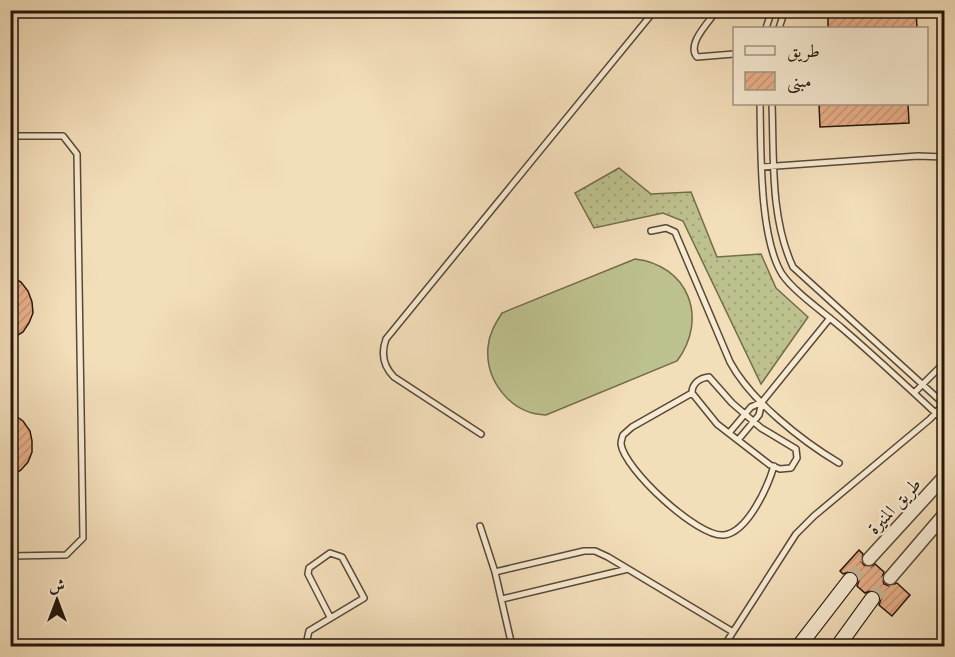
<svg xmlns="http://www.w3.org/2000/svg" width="955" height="657" font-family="'Libre Caslon Text',Amiri,serif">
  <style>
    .grass { fill: url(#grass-dots); stroke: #716c4c; stroke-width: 1.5 }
    .pitch { fill: #bdc18e; stroke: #716c4c; stroke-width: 1.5 }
    .building { fill: url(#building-hatch); stroke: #25160a; stroke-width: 1.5 }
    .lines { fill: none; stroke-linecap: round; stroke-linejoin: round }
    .secondary-tunnel { stroke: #cab697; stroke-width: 14; stroke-dasharray: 14 7; stroke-linecap: butt }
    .service-casing { stroke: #584836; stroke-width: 8 }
    .tertiary-casing { stroke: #584836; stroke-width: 15 }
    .secondary-casing { stroke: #25160a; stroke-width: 16 }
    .service { stroke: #f7ead2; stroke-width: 5 }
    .tertiary { stroke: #f7ead2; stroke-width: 12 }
    .secondary { stroke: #f7ead2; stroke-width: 14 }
    .labels { text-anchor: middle; stroke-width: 4.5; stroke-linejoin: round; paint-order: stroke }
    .street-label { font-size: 18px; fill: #25160a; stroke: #f7ead2 }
  </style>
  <defs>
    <pattern id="grass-dots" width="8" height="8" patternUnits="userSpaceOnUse" patternTransform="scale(1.5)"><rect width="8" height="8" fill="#bdc18e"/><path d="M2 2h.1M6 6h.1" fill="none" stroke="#a2a579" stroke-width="1.8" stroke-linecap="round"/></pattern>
    <pattern id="building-hatch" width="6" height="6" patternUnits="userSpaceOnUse" patternTransform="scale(1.5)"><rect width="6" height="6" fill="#e9af89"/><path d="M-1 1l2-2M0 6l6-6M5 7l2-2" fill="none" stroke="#c89675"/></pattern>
  </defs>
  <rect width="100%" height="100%" fill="#f3deba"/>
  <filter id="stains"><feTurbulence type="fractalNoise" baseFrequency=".00333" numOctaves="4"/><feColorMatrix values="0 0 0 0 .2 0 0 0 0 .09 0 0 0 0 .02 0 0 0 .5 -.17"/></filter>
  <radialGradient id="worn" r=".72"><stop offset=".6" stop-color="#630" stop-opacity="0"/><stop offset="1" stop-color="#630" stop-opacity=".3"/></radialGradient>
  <path class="grass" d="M619 168 651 194 691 192 717 257 761 254 776 288 808 317 761 384 683 221 663 213 594 228 575 193Z"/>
  <path class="pitch" d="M635 259C688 265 709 318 677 361L546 415C511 414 485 381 488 347 489 334 495 324 502 313Z"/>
  <path class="building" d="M884 10H916L917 28H828V14Z
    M819 104H908L909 123 820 127Z
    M10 276 21 282 28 291 32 302 33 313 29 323 23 332 10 340Z
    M10 412 23 421 30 431 32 441V452L28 462 21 470 10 477Z
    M859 550 863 554 861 561 864 565 871 567 875 564 884 572 882 577 884 584 889 586 897 583 910 595 892 616 879 605 881 599 878 592 872 590 865 593 857 586 859 581 856 573 851 571 843 574 840 571Z"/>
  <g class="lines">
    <path class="secondary-tunnel" d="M850 580 869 559
      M872 599 890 578"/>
    <defs>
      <path id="service" d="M717 10C709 22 686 44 697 57L734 54
        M766 28 772 10
        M779 28 785 10
        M760 104C761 148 759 237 782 274 794 292 826 314 843 329 878 359 911 390 944 421
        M772 104C774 157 770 218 793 267L944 404
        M10 136H63L77 154 83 538 66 555 10 556
        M762 167 918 156 944 157
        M651 231 666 228 675 232 730 362C751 401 802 441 839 463
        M709 377 732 403 761 428 796 449 797 458 791 468 780 469 770 465 717 424 692 393C692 383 700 378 709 377Z
        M692 393 632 427 623 435C622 438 621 441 621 444 624 469 698 538 724 535 748 532 768 486 774 466
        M914 393 944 363
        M729 433 751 407 762 402
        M481 434 394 377C383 366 381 353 386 339L655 10
        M738 440 759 415 762 402 830 318
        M480 526 495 572 512 646
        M495 572 584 551H595L608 557 733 632
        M502 599 628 569
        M310 646 307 640 309 631 364 598 342 557 330 553 309 568 308 574 330 617
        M724 646 796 534 814 516 930 419 944 404"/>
      <path id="tertiary" d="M869 559 944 477
        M890 578 944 515"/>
      <path id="secondary" d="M799 646 850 580
        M838 646 872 599"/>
    </defs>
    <use href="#service" class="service-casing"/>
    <use href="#tertiary" class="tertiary-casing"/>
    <use href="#secondary" class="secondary-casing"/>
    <use href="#service" class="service"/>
    <use href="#tertiary" class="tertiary"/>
    <use href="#secondary" class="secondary"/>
  </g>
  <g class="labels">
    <g class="street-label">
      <text transform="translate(894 506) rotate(-47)" y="6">طريق المنيرة</text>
    </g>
  </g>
  <rect width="955" height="657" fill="none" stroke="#f3deba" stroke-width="36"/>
  <rect x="12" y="12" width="931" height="633" fill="none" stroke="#25160a" stroke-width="3"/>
  <rect x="18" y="18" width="919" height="621" fill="none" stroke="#25160a" stroke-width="1.5"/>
  <rect x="733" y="27" width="195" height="78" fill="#f7ead2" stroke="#a39582" stroke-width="1.5"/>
  <rect x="745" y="46" width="30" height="9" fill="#f7ead2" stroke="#a39582" stroke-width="1.5"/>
  <text x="787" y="57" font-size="18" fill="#25160a">طريق</text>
  <rect x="745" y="72" width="30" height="18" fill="url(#building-hatch)" stroke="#a39582" stroke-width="1.5"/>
  <text x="787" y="87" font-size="18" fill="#25160a">مبنى</text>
  <g transform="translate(57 600)" stroke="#f7ead2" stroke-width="4.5" paint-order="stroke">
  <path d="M0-4.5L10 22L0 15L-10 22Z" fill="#25160a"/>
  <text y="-9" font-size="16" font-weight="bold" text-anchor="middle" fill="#25160a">ش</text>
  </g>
  <rect width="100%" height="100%" filter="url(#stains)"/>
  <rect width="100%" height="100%" fill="url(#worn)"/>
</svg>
